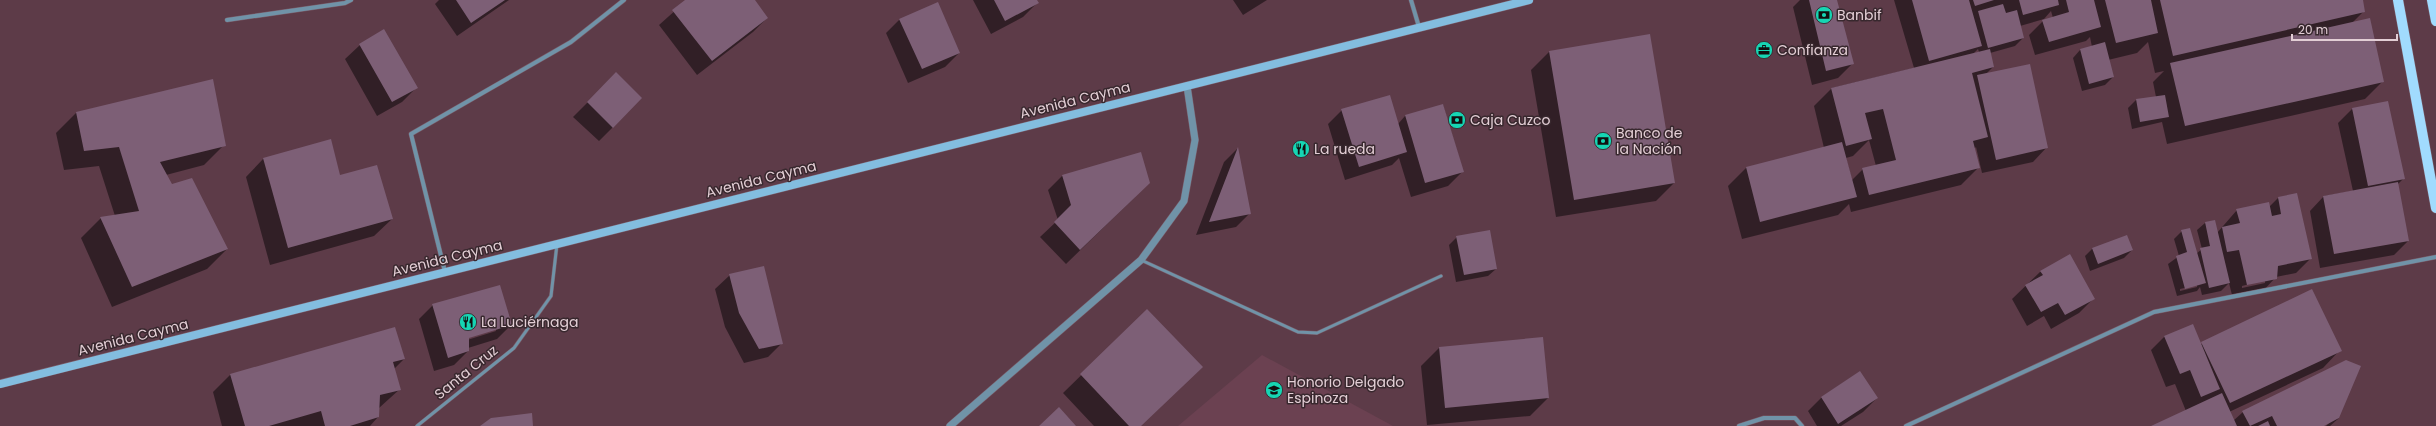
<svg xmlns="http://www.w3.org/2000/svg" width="2436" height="426" font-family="Poppins,sans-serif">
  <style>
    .built { fill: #6b4151 }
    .shadow { fill: #0007; fill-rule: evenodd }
    .building { fill: #7d5f76 }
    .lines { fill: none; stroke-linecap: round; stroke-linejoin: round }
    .service-casing { stroke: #7a5b67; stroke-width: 4 }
    .minor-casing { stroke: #7a5b67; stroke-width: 5 }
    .tertiary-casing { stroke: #7a5b67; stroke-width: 8 }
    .secondary-casing { stroke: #7a5b67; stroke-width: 9 }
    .primary-casing { stroke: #7a5b67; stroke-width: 11 }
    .service { stroke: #7093a8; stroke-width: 3 }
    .minor { stroke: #7093a8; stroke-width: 4 }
    .tertiary { stroke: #7093a8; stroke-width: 7 }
    .secondary { stroke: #83bddf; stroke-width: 8 }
    .primary { stroke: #a1dbfe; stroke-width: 10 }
    .labels { text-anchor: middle; stroke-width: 3; stroke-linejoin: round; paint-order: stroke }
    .poi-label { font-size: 14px; fill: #e3ced5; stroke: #38282e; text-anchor: start }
    .street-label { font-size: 14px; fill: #e3ced5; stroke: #38282e }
  </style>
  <rect width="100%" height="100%" fill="#5d3b48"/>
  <path class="built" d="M1262 355 1393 426H1178Z"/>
  <path class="shadow" d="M439 0H509L457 36 435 4Z
    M687 0H753L767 18 753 32 697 75 659 25Z
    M973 0H1036L1037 3 1023 17 991 34Z
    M1233 0H1267L1243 15Z
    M1800 0H1836L1852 64 1838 78 1812 85 1793 7Z
    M1894 0H2362L2364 11 2352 23 2383 81 2365 99 2167 144 2162 122 2132 129 2128 108 2136 100 2156 97 2153 82 2164 71 2155 73 2148 42 2137 53 2108 60 2113 77 2105 85 2082 91 2073 58 2080 50 2092 47 2090 37 2086 41 2035 55 2029 35 2043 21 2053 18 2051 11 2044 19 2020 26 2023 38 2015 46 1990 53 1993 67 1985 75 2047 147 2033 162 1982 173 1976 147 1974 149 1979 167 1961 185 1851 212 1849 204 1838 215 1742 239 1728 186 1746 168 1824 148 1814 106 1832 88 1914 68ZM1978 49 1979 52 1973 54ZM1869 140 1876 166 1863 169 1852 180 1846 158 1853 156Z
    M900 19 959 53 945 67 908 83 886 33Z
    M384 31 416 88 402 102 377 116 345 59 360 45Z
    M1649 35 1674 183 1656 201 1556 217 1531 70 1549 52Z
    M212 81 224 145 204 165 166 175 172 186 227 249 207 269 112 307 81 238 101 218 115 216 99 166 64 170 56 133 76 113Z
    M602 88 613 127 599 141 573 117Z
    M1443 105 1463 171 1448 186 1411 197 1399 158 1392 165 1345 180 1328 124 1342 110 1398 124 1405 116Z
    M2352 109 2404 178 2397 185 2408 241 2394 255 2320 268 2310 211 2324 196 2353 191 2338 123Z
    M1237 149 1250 213 1236 227 1196 235 1224 162Z
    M263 159 340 176 392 219 374 236 270 265 246 177Z
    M1062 176 1135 197 1066 264 1040 237 1058 220 1048 190Z
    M2278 198 2310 259 2296 273 2276 277 2262 292 2233 299 2229 283 2221 291 2202 295 2200 287 2197 291 2177 296 2168 264 2179 256 2174 239 2182 231 2196 254 2202 249 2197 230 2205 223 2217 233 2237 210 2269 207ZM2265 280V283L2242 288V286ZM2197 285V287L2180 291V289Z
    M1457 237 1496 269 1488 276 1456 282 1449 245Z
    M2092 249 2132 250 2124 258 2090 271 2085 256Z
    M2041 271 2093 299 2079 313 2051 329 2044 316 2027 326 2012 299Z
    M730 275 782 343 768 357 744 363 725 327 715 289Z
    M433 305 511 325 497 339 468 348V351L454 365 434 371 419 319ZM496 329V331L464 341V339Z
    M1147 311 1140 426H1094L1063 393Z
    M2165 336 2200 344 2340 350 2323 368 2229 412 2233 421 2243 412 2339 418 2330 426H2326L2330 422 2321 426H2153L2186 411 2175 384 2166 387 2151 350Z
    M1439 348 1548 398 1530 416 1427 425 1421 366Z
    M404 359 394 369 400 389 379 408 378 417 370 426H222L213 392 230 375Z
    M1822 397 1877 398 1863 412 1841 426H1817L1808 411Z"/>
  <path class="building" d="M456 0H505L471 23Z
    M685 0H755L768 18 712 61 672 10Z
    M994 0H1037L1039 3 1005 21Z
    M1809 0H1837L1854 64 1826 71Z
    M1912 0H1969L1982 46 1929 61Z
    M1973 0H1994L1975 6Z
    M2019 0H2058L2059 5 2023 15Z
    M2066 0H2094L2101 27 2049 42 2042 20 2069 12Z
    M2105 0H2151L2158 33 2116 43Z
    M2160 0H2363L2365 12 2173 56Z
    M938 2 960 53 922 69 899 19Z
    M2003 4 2006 13 2017 10 2024 38 1988 48 1978 11Z
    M2370 18 2384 82 2185 126 2170 63Z
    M384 29 418 88 392 102 359 44Z
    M1650 34 1675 183 1574 200 1549 51Z
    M2105 42 2114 77 2089 84 2080 49Z
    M1990 49 1994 67 1972 73 1988 137 1973 141 1980 168 1869 195 1862 168 1896 160 1883 109 1865 113 1872 139 1846 146 1831 88Z
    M2030 64 2048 148 1996 160 1977 75Z
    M616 72 642 98 613 128 587 102Z
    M213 79 226 146 160 162 172 184 192 178 228 249 132 287 100 217 139 211 119 147 84 151 76 112Z
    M1390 95 1407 152 1359 167 1341 109Z
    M2165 95 2169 117 2140 122 2136 99Z
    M2388 101 2405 179 2368 186 2352 108Z
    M1443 104 1464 172 1425 183 1405 115Z
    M331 139 340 175 377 165 393 219 288 248 263 158Z
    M1842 142 1857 197 1760 222 1746 167Z
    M1238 147 1251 214 1209 222Z
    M1141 152 1150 183 1080 250 1054 222 1071 205 1062 175Z
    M2398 182 2409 241 2334 254 2323 196Z
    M2297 193 2312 259 2278 266 2277 279 2247 285 2239 250 2227 252 2222 227 2240 223 2236 209 2269 202 2272 216 2281 214 2278 197Z
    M2215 220 2230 283 2209 288 2200 248 2210 246 2205 222Z
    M2190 228 2206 283 2185 289 2176 256 2187 252 2181 230Z
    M1490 230 1497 269 1464 275 1456 236Z
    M2127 235 2133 250 2098 264 2092 248Z
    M2070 254 2095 299 2065 315 2058 303 2041 312 2025 285 2043 275 2040 271Z
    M764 266 783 344 759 349 739 313 729 274Z
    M500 285 512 325 469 338V351L448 358 432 304Z
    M2312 289 2342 351 2230 403 2201 342Z
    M1147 309 1203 367 1141 426H1129L1080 374Z
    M2193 324 2220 389 2201 397 2190 370 2180 374 2164 336Z
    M395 327 405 359 393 362 401 390 380 395 379 417 350 426H325L321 411 269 426H245L230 374Z
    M1543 337 1549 398 1445 408 1439 347Z
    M2346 360 2361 366 2339 418 2324 426H2277L2272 416 2250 426 2242 411Z
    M1860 371 1878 398 1838 424 1821 397Z
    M2222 393 2237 426H2151Z
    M1059 407 1076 426H1039Z
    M532 413 533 426H480L491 418Z
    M2268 421 2270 426H2258Z"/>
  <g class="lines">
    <defs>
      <path id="service" d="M1141 260 1298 332 1317 333 1441 276
        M417 426 514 348 551 296 557 244"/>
      <path id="minor" d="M1411 0 1419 27
        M227 20 345 3 351 0
        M445 272 411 134 571 42 624 0
        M1739 426 1764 418H1795L1802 426
        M1906 426 2154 312 2436 257"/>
      <path id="tertiary" d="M950 426 1141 260 1184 201 1195 140 1187 86"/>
      <path id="secondary" d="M0 384 1529 0"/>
      <path id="primary" d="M2398 0 2436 208
        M2432 0 2436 21"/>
    </defs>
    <use href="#service" class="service-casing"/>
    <use href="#minor" class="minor-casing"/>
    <use href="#tertiary" class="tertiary-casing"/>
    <use href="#secondary" class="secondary-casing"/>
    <use href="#primary" class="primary-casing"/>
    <use href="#service" class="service"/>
    <use href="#minor" class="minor"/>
    <use href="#tertiary" class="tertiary"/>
    <use href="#secondary" class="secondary"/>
    <use href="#primary" class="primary"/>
  </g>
  <defs>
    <symbol id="bank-disc" viewBox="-11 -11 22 22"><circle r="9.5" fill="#16d5b3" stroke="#38282e"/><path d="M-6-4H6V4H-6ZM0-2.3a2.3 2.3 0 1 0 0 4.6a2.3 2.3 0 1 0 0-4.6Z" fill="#111"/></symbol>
    <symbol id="office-disc" viewBox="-11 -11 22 22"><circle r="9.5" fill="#16d5b3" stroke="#38282e"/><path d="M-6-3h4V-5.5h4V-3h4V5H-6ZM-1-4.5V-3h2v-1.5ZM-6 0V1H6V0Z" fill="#111"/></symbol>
    <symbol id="restaurant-disc" viewBox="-11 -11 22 22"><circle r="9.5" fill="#16d5b3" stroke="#38282e"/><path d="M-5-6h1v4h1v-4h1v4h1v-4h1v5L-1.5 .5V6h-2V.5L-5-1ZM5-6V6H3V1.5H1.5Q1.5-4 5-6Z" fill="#111"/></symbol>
    <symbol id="university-disc" viewBox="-11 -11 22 22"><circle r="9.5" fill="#16d5b3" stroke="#38282e"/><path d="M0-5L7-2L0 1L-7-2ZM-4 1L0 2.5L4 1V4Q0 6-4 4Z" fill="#111"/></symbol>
  </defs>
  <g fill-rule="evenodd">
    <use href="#bank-disc" x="1814" y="5" width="20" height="20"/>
    <use href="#office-disc" x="1754" y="40" width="20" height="20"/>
    <use href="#bank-disc" x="1447" y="110" width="20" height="20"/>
    <use href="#bank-disc" x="1593" y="131" width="20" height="20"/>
    <use href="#restaurant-disc" x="1291" y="139" width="20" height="20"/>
    <use href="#restaurant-disc" x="458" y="312" width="20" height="20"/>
    <use href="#university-disc" x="1264" y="380" width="20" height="20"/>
  </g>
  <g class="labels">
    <g class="poi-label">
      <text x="1837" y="20">Banbif</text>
      <text x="1777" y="55">Confianza</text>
      <text x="1470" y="125">Caja Cuzco</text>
      <text x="1616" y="138">Banco de<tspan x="1616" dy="16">la Nación</tspan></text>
      <text x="1314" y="154">La rueda</text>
      <text x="481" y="327">La Luciérnaga</text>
      <text x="1287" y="387">Honorio Delgado<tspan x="1287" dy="16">Espinoza</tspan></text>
    </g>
    <g class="street-label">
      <text transform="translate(1075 100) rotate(-14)" y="5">Avenida Cayma</text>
      <text transform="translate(761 179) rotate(-14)" y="5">Avenida Cayma</text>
      <text transform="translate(447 258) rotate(-14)" y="5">Avenida Cayma</text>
      <text transform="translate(133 337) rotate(-14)" y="5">Avenida Cayma</text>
      <text transform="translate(466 372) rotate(-39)" y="5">Santa Cruz</text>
    </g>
  </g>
  <path d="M2292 34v6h105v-6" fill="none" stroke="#e3ced5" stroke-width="2"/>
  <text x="2298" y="34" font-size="12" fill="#e3ced5" stroke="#38282e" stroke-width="3" paint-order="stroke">20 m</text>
</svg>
